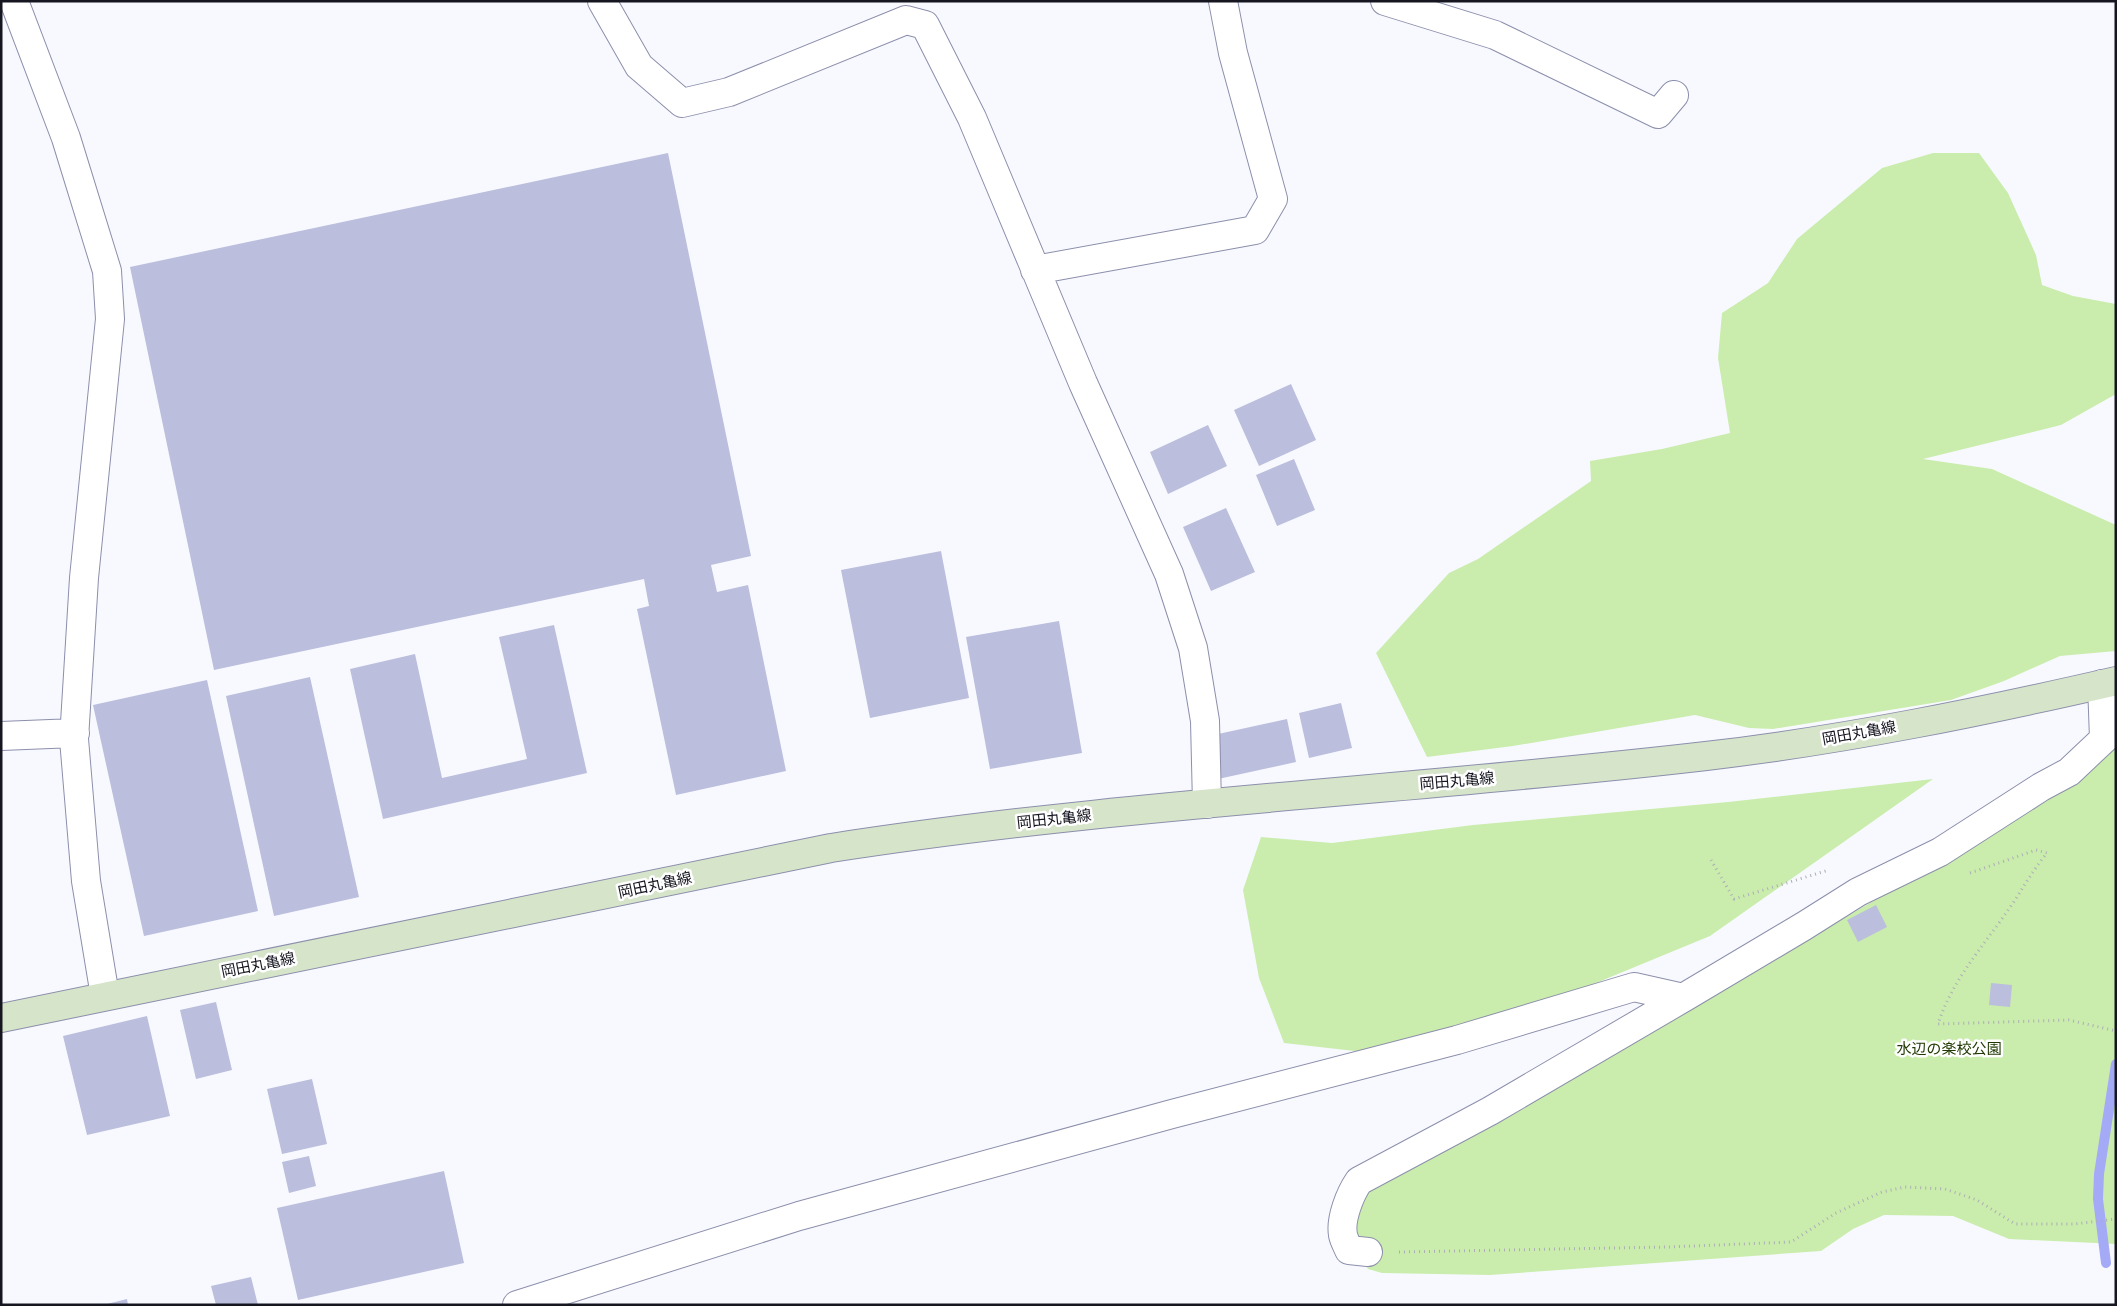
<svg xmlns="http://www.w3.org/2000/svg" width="2117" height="1306" font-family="'Source Sans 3','Noto Sans JP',sans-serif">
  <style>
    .green { fill: #caedad }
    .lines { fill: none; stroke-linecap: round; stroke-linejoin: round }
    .stream { stroke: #a4aaf5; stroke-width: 10 }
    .building { fill: #bbbedc }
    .street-casing { stroke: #8c8fab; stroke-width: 30 }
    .secondary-casing { stroke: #8c8fab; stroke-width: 30 }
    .path { stroke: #adaeb5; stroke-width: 3; stroke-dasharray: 1 4; stroke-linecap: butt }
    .street { stroke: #fff; stroke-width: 28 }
    .secondary { stroke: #d6e4ca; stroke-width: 28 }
    .labels { text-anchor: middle; stroke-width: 5; stroke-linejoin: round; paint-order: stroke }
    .street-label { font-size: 15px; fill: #151620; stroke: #fff }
    .park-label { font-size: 15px; fill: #213a03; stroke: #fff }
  </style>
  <rect width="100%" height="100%" fill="#f8f9ff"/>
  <path class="green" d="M1933 153H1979L2008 193 2036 255 2042 285 2073 296 2116 304V394L2061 425 1923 459 1992 469 2116 525V651L2060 656 2004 681 1951 700 1773 729 1749 728 1695 715 1513 746 1427 757 1376 653 1449 573 1478 559 1591 481 1590 461 1662 449 1730 433 1718 358 1722 313 1768 283 1797 239 1882 168Z
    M2116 744V1244L2009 1239 1953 1216 1884 1215 1853 1229 1821 1251 1490 1275 1382 1273 1368 1269 1350 1243 1360 1189 1812 937 1946 858Z
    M1933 779 1710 936 1579 990 1381 1054 1284 1043 1259 978 1243 890 1261 837 1332 843 1473 825 1728 802Z"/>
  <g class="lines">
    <path class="stream" d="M2106 1263 2098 1199 2099 1174 2116 1064"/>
  </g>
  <path class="building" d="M668 153 751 556 711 565 717 592 748 585 786 771 676 795 637 609 649 606 644 579 214 670 130 267Z
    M1291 384 1316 440 1259 466 1234 410Z
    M1208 425 1227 466 1168 494 1150 452Z
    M1294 459 1315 510 1277 526 1256 475Z
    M1226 508 1255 572 1211 591 1183 527Z
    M941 551 969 698 870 718 841 570Z
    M1059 621 1082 753 990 769 966 637Z
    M554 625 587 773 383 819 350 669 415 654 442 778 527 759 499 637Z
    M310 677 359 897 274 916 226 696Z
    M207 680 258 911 144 936 93 705Z
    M1341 703 1352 748 1309 758 1299 713Z
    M1287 719 1296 762 1218 779 1209 736Z
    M1876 905 1887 927 1858 942 1847 920Z
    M1991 983 2012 985 2010 1007 1989 1005Z
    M216 1002 232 1070 196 1079 180 1010Z
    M147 1016 170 1116 87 1135 63 1036Z
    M312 1079 327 1144 282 1154 267 1089Z
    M309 1156 316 1186 289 1193 282 1162Z
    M444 1171 464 1263 298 1300 277 1208Z
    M251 1277 258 1305H216L211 1286Z
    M127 1299 128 1305H107V1304Z"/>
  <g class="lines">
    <defs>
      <path id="street" d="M14 1 66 138 107 271 110 319 84 578 74 739 86 881 105 996
        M602 1 639 66 682 103 729 92 906 20 925 25 972 118 1083 383 1169 574 1193 648 1205 721 1207 804
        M1385 1 1495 35 1658 114 1674 95
        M1035 270 1255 230 1273 199 1233 53 1223 1
        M1 736 75 733
        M1368 1252 1349 1250C1347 1245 1344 1240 1343 1235 1340 1219 1350 1194 1359 1181L1490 1111 1683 998
        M517 1305 799 1216 1172 1114 1457 1040 1634 987 1683 998 1804 926 1858 892 1940 852 2041 787 2069 772 2104 739 2102 684"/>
      <path id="secondary" d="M1 1018 831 848C1121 803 1415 790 1706 756 1844 740 1981 712 2116 681"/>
    </defs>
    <use href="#street" class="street-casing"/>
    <use href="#secondary" class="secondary-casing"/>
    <path class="path" d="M1711 860 1734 899 1829 870
      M1970 873 2036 850 2047 853C2034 869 2024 886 2013 903 1986 943 1953 978 1938 1024L2069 1020 2116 1031
      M1399 1252 1668 1247 1791 1242 1836 1213 1882 1192 1905 1187 1945 1189 1977 1200 2015 1224H2074L2116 1219"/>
    <use href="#street" class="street"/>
    <use href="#secondary" class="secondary"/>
  </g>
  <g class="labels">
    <g class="street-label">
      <text transform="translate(1859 733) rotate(-10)" y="5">岡田丸亀線</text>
      <text transform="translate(1457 781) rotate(-5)" y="5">岡田丸亀線</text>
      <text transform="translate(1054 819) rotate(-6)" y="5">岡田丸亀線</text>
      <text transform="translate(655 885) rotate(-12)" y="5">岡田丸亀線</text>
      <text transform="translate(258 965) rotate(-11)" y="5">岡田丸亀線</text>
    </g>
    <g class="park-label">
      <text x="1949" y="1054">水辺の楽校公園</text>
    </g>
  </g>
  <rect width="2117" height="1306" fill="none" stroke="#151620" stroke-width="5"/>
</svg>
